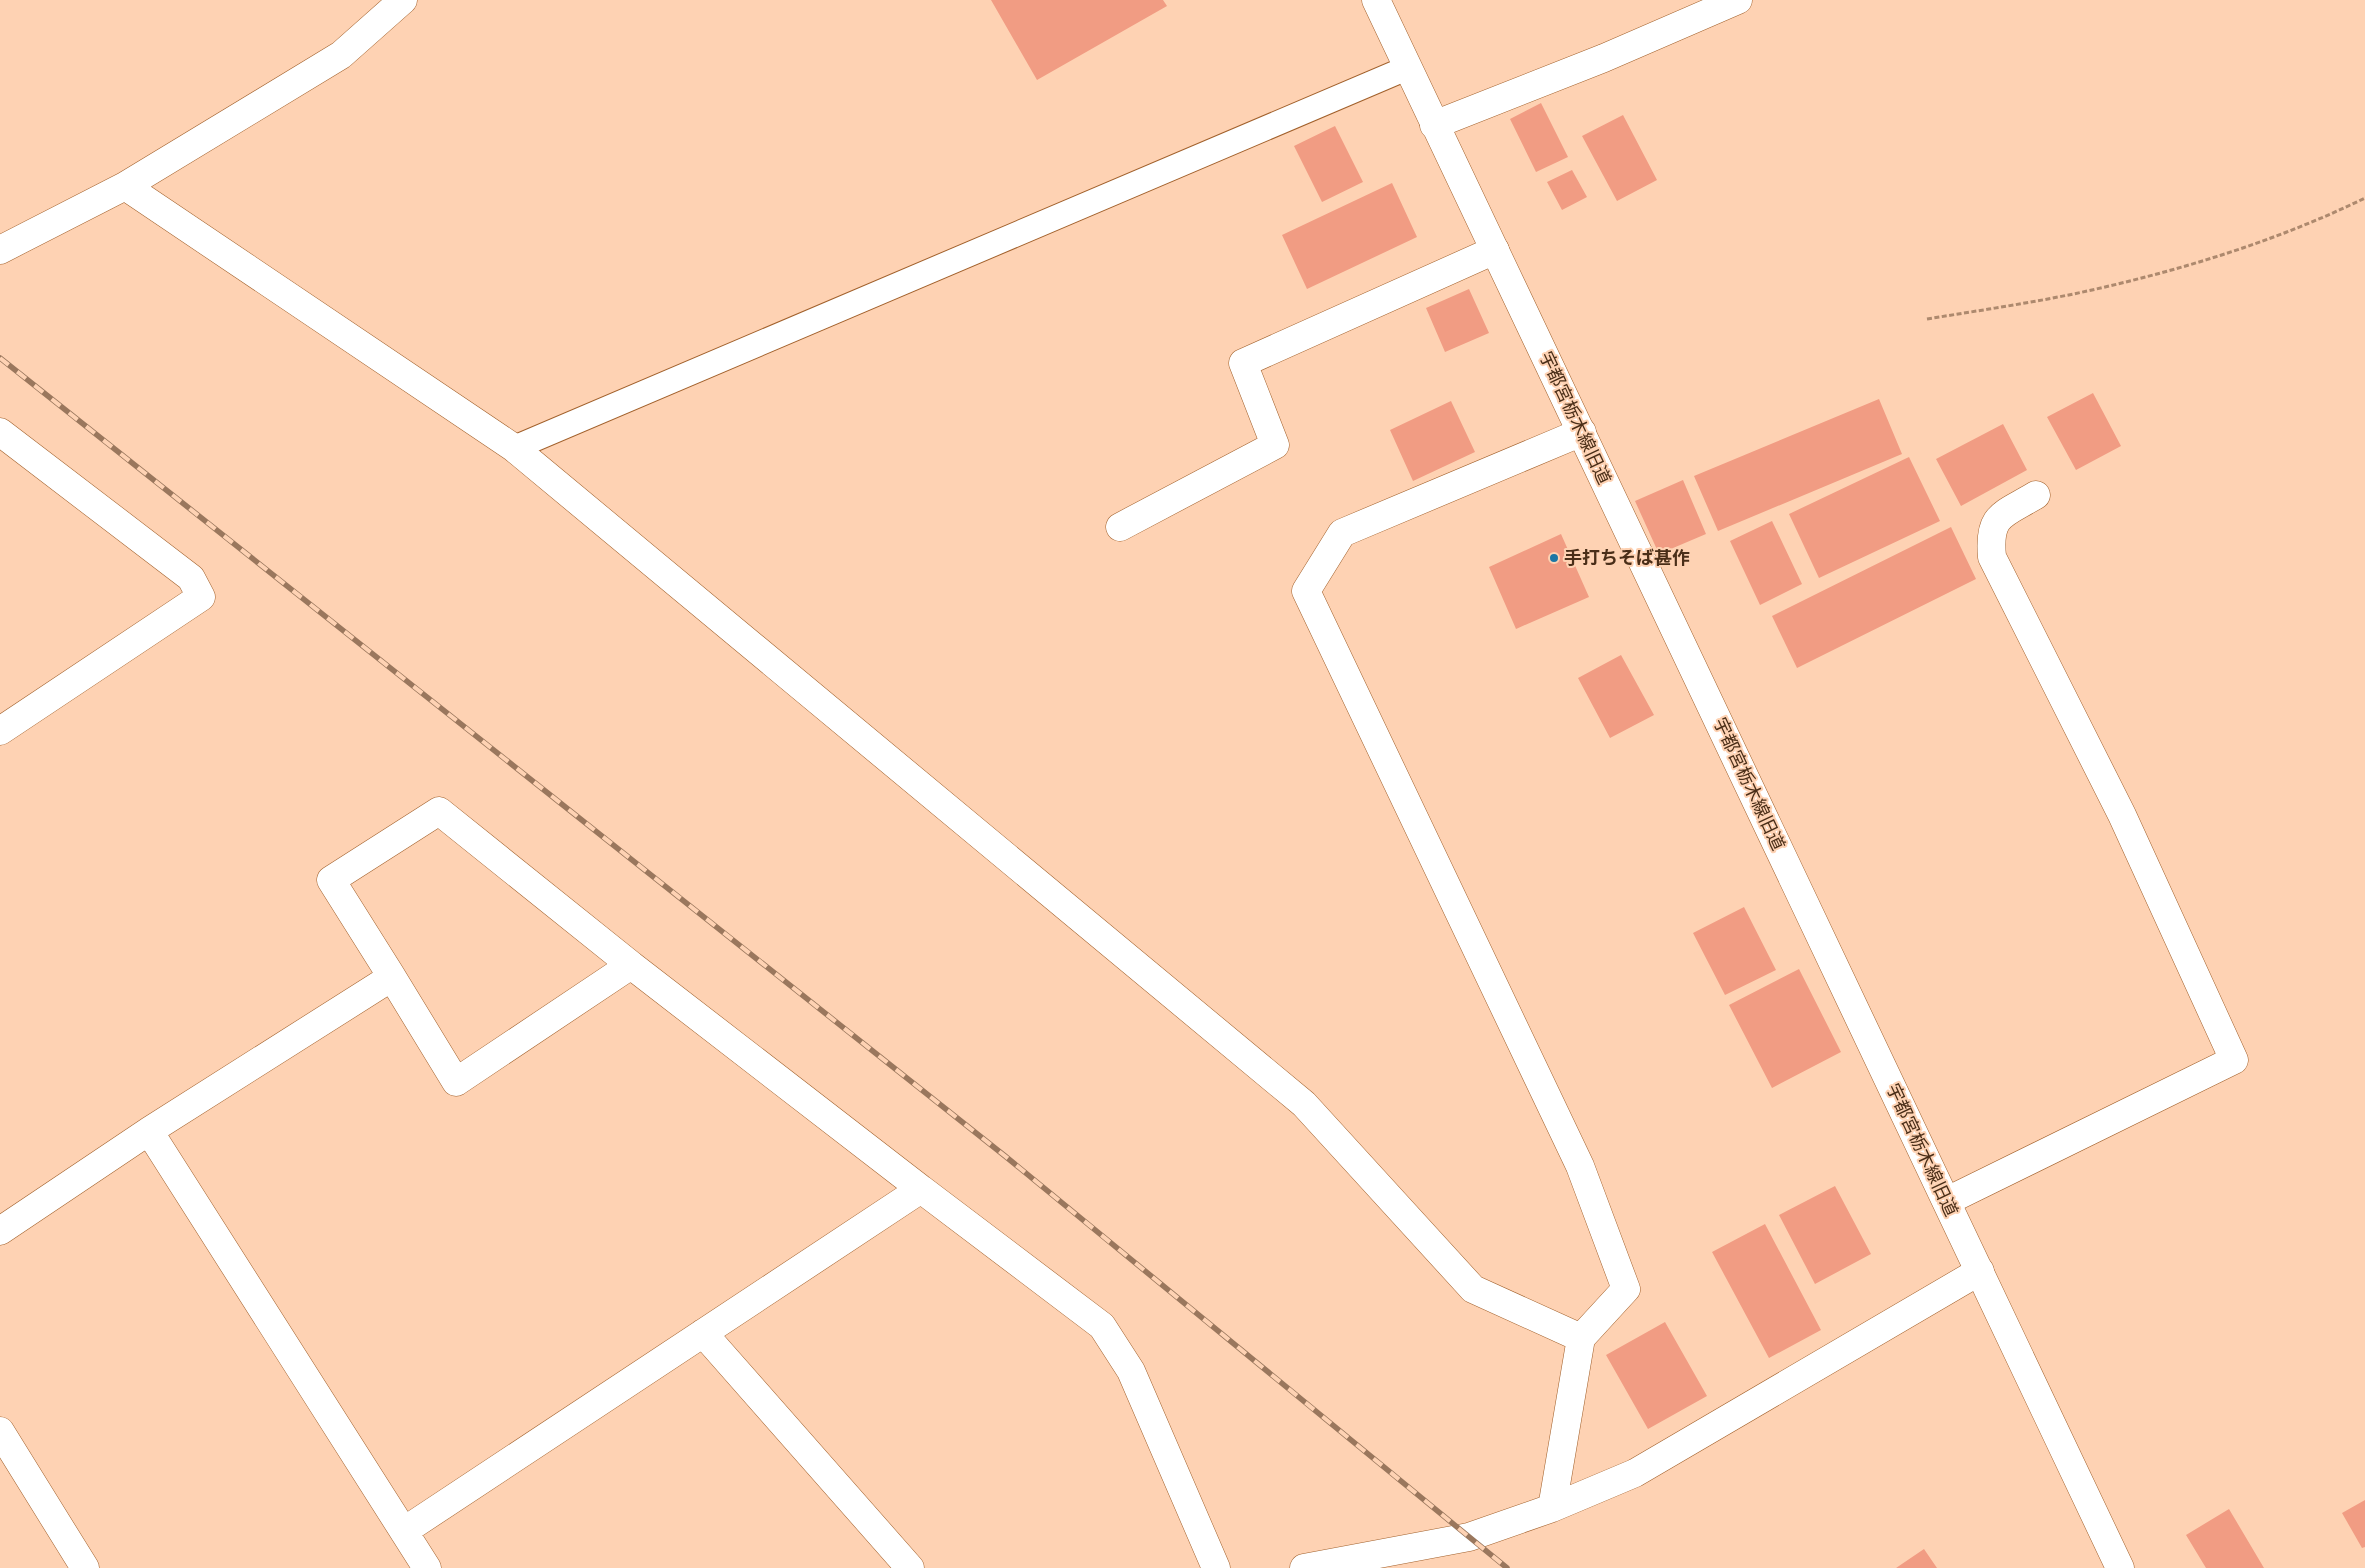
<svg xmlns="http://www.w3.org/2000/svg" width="2365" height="1568" font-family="Mulish,'Noto Sans JP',sans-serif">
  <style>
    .building { fill: #f19c83 }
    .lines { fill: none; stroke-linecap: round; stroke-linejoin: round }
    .service-casing { stroke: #a2612c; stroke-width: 26 }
    .minor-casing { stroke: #a2612c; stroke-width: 29 }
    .tertiary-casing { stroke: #a2612c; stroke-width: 29 }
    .path { stroke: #ad896e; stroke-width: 3; stroke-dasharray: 5 2.5; stroke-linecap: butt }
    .service { stroke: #fff; stroke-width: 24 }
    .minor { stroke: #fff; stroke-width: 28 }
    .tertiary { stroke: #fff; stroke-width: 28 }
    .rail-casing { stroke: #9a775d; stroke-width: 5.5 }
    .rail { stroke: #fed2b3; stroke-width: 4; stroke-dasharray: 11; stroke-linecap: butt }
    .poi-dot { fill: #1c76a5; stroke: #fed2b3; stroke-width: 2 }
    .labels { text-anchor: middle; stroke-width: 4; stroke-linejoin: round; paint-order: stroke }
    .street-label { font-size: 18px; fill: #4a2e18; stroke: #fed2b3 }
    .poi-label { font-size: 18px; font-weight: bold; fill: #4a2e18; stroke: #fed2b3; text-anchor: start }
  </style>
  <rect width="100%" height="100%" fill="#fed2b3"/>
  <path class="building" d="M991 0H1163L1167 6 1037 80Z
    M1541 103 1568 157 1536 172 1510 119Z
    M1623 115 1657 180 1617 201 1582 136Z
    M1335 126 1363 182 1322 202 1294 146Z
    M1572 170 1587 197 1562 210 1547 182Z
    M1392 183 1417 237 1307 289 1282 235Z
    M1469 289 1489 333 1445 352 1426 308Z
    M2093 393 2121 446 2076 470 2047 417Z
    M1879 399 1902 454 1718 531 1694 476Z
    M1451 401 1475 452 1413 481 1390 430Z
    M2003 424 2027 470 1961 506 1936 459Z
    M1909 457 1940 521 1819 578 1789 514Z
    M1683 480 1706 534 1659 554 1635 501Z
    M1772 521 1802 584 1760 605 1730 541Z
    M1951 527 1976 579 1797 668 1772 616Z
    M1561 534 1589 597 1516 629 1489 567Z
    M1621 655 1654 715 1610 738 1578 678Z
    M1744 907 1776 970 1725 995 1693 933Z
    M1799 969 1841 1052 1772 1088 1729 1005Z
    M1835 1186 1871 1254 1815 1284 1779 1215Z
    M1765 1224 1821 1330 1769 1358 1712 1252Z
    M1665 1322 1707 1396 1648 1429 1606 1355Z
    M2365 1500V1547L2362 1548 2342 1513Z
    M2229 1509 2264 1568H2206L2186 1535Z
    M1924 1549 1937 1568H1896Z"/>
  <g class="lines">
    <defs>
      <path id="service" d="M514 448 1407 68"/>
      <path id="minor" d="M1434 125 1604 58 1738 0
        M125 186 514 448 1304 1104 1473 1289 1581 1338
        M0 250 125 186 341 55 403 0
        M0 432 191 578 201 597 0 731
        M1120 527 1275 445 1243 363 1495 250
        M392 977 331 880 439 811 631 965
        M149 1131 427 1568
        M921 1189 1102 1326 1131 1371 1216 1568
        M1947 1201 2234 1060 2122 815 1992 557C1988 514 2003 515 2036 495
        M0 1231 149 1131 392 977 456 1082 631 965 921 1189 404 1531
        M703 1333 910 1568
        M0 1431 85 1568
        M1552 1508 1581 1338 1626 1289 1580 1166 1306 591 1342 533 1582 432
        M1304 1568 1469 1537 1552 1508 1635 1473 1980 1271"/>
      <path id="tertiary" d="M1376 0 2120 1568"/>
    </defs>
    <use href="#service" class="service-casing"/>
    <use href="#minor" class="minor-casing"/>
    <use href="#tertiary" class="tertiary-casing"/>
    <path class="path" d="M1927 319C1982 310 2038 302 2092 290 2185 269 2279 240 2365 198"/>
    <use href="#service" class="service"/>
    <use href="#minor" class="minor"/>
    <use href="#tertiary" class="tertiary"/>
    <defs>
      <path id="rail" d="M0 358 1005 1156 1507 1568"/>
    </defs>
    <use href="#rail" class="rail-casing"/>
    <use href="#rail" class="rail"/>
  </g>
  <circle class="poi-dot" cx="1554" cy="558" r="5"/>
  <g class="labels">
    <g class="street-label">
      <text transform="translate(1575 418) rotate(65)" y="6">宇都宮栃木線旧道</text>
      <text transform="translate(1749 784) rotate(65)" y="6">宇都宮栃木線旧道</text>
      <text transform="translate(1922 1150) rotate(65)" y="6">宇都宮栃木線旧道</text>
    </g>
    <g class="poi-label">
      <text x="1564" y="564">手打ちそば甚作</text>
    </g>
  </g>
</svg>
